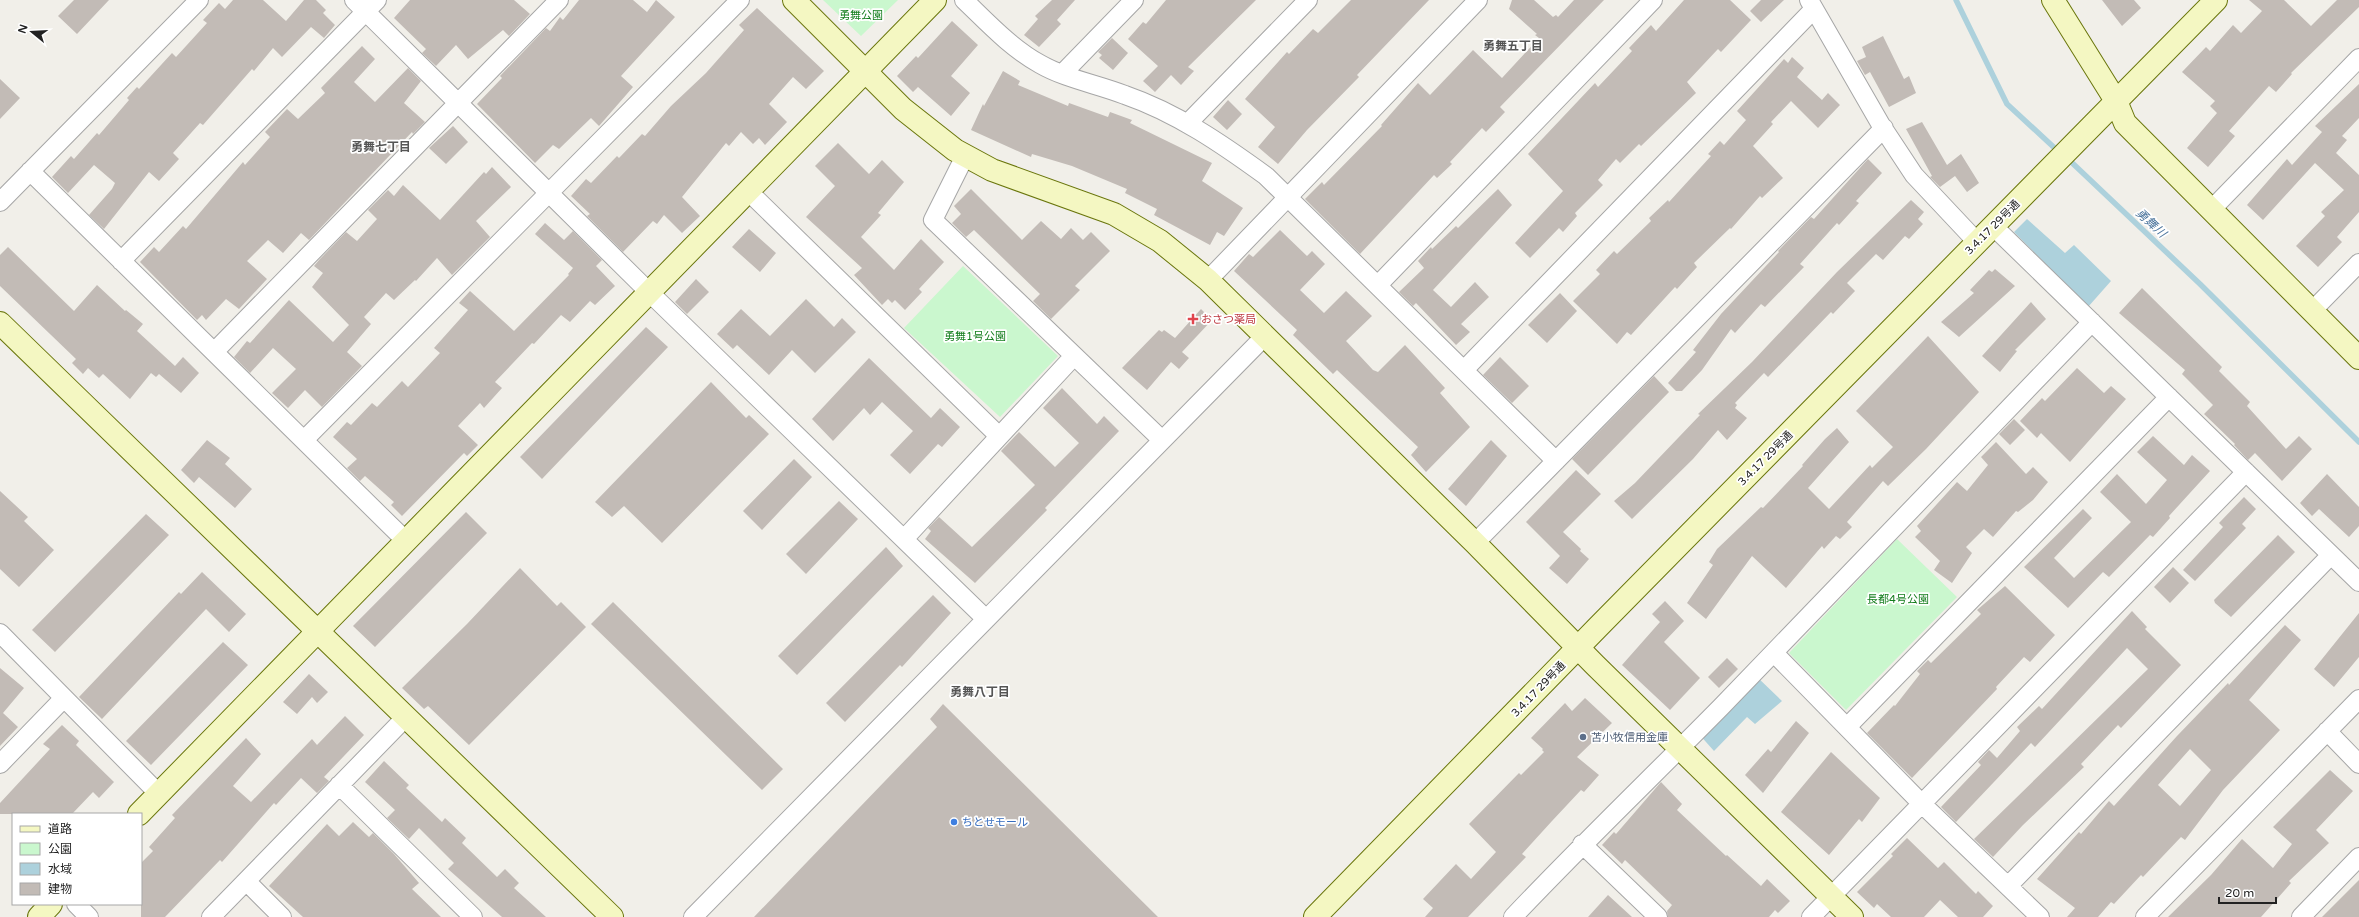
<svg xmlns="http://www.w3.org/2000/svg" width="2359" height="917" font-family="'Varela Round','Noto Sans JP',sans-serif">
  <style>
    .park { fill: #caf7ce }
    .water { fill: #add1dc }
    .lines { fill: none; stroke-linecap: round; stroke-linejoin: round }
    .stream { stroke: #add1dc; stroke-width: 5.5 }
    .building { fill: #c2bbb6; fill-rule: evenodd }
    .street-casing { stroke: #a6a6a6; stroke-width: 20 }
    .secondary-casing { stroke: #6a760c; stroke-width: 24 }
    .street { stroke: #fff; stroke-width: 18 }
    .secondary { stroke: #f4f7c2; stroke-width: 22 }
    .health-dot { fill: #e0444e; stroke: #fff; stroke-width: 1.5 }
    .service-dot { fill: #5c6f8a; stroke: #fff; stroke-width: 1.5 }
    .shop-dot { fill: #3f7fe0; stroke: #fff; stroke-width: 1.5 }
    .labels { text-anchor: middle; stroke-width: 3.5; stroke-linejoin: round; paint-order: stroke }
    .park-label { font-size: 11px; fill: #137d1c; stroke: #fff }
    .street-label { font-size: 11px; fill: #222; stroke: #fff }
    .health-label { font-size: 11px; fill: #be3a42; stroke: #fff; text-anchor: start }
    .service-label { font-size: 11px; fill: #4e5e75; stroke: #fff; text-anchor: start }
    .shop-label { font-size: 11px; fill: #366cbe; stroke: #fff; text-anchor: start }
    .neighbourhood-label { font-size: 12px; font-weight: bold; fill: #555; stroke: #fff }
    .water-label { font-size: 12px; font-style: italic; fill: #4c759d; stroke: #fff }
  </style>
  <rect width="100%" height="100%" fill="#f1efe9"/>
  <path class="park" d="M823 0H898L861 36Z
    M963 266 1058 356 1000 417 904 328Z
    M1897 539 1957 597 1846 710 1789 653Z"/>
  <path class="water" d="M2027 219 2065 253 2074 245 2111 281 2088 307 2014 232Z
    M1755 675 1782 701 1755 724 1747 717 1714 751 1698 733Z"/>
  <g class="lines">
    <path class="stream" d="M1956 0 2007 104 2060 153
      M2067 158 2200 284 2359 442"/>
  </g>
  <path class="building" d="M74 0H109L77 34 58 16Z
    M233 0H263L286 21 304 0H316L326 10 323 13 335 25 324 38 311 27 282 57 273 48 254 71 252 69 203 125 200 123 173 153 179 159 159 181 149 172 104 229 89 215 112 189 115 183 94 165 68 193 52 177 71 156 74 159 97 133 99 135 129 100 127 98 137 87 139 89 172 53 176 57 207 23 203 20 219 3 225 9Z
    M410 0H514L530 14 509 36 503 30 468 59 456 45 436 66 422 53 426 49 394 18Z
    M579 0H633L647 12 656 0 675 17 621 76 633 87 599 126 591 118 559 149 553 145 535 163 477 104 502 78 500 76 546 28 550 31 560 17 563 20Z
    M1052 0H1075L1057 20 1061 24 1039 47 1024 35 1038 19 1035 16Z
    M1166 0H1256L1188 67 1194 71 1181 85 1171 75 1155 92 1143 81 1158 66 1128 39 1143 22 1146 24Z
    M1351 0H1429L1357 75 1359 77 1307 130 1278 164 1258 147 1275 127 1245 99 1287 52 1289 54 1313 29 1318 33Z
    M1512 0H1534L1553 17 1556 15 1558 17 1574 0H1604L1500 107 1505 112 1486 132 1482 128 1450 162 1452 164 1437 178 1434 175 1360 254 1305 199 1322 182 1324 185 1382 126 1381 125 1418 83 1430 95 1473 50 1502 78 1539 38 1535 35 1537 34 1509 9Z
    M1684 0H1730L1751 20 1721 52 1718 49 1687 82 1696 93 1641 146 1639 144 1620 163 1616 159 1598 180 1603 185 1575 213 1577 216 1563 232 1559 228 1530 258 1515 243 1563 191 1528 154 1595 83 1598 87 1632 51 1629 48 1651 25 1656 31Z
    M1761 0H1784L1761 22 1750 11Z
    M2102 0H2134L2141 8 2122 26Z
    M2249 0H2284L2311 26 2337 0H2359V7L2291 73 2292 74 2276 92 2269 86 2229 131 2235 136 2208 167 2187 148 2217 113 2210 106 2215 101 2182 72 2206 47 2210 51 2233 25 2241 33 2262 11Z
    M757 8 824 71 806 89 793 77 769 104 787 122 765 145 759 138 753 144 741 132 729 146 726 143 682 197 700 216 682 233 664 215 657 224 653 221 623 252 587 216 590 214 571 196 586 179 591 183 617 156 619 158 642 134 645 136 671 106 706 73 744 30 739 25Z
    M952 21 978 45 951 76 970 93 951 116 918 87 913 92 897 76 916 56 918 58Z
    M1883 36 1904 79 1909 76 1916 93 1889 107 1870 72 1865 75 1857 61 1866 57 1862 47Z
    M1112 38 1128 53 1113 70 1099 58 1102 55 1098 52Z
    M362 46 375 59 354 82 375 102 408 68 421 81 404 103 425 122 413 134 412 132 309 240 301 233 283 253 268 240 247 261 267 279 239 309 226 299 206 320 202 315 197 320 140 262 154 247 159 252 183 226 186 229 243 162 245 165 270 137 265 132 287 109 298 119 325 93 321 88Z
    M1792 57 1804 68 1797 77 1822 100 1828 93 1840 105 1818 128 1791 101 1771 122 1773 124 1753 146 1783 178 1762 198 1760 196 1731 229 1730 228 1694 263 1697 267 1677 289 1675 287 1631 335 1627 332 1617 344 1573 301 1600 274 1596 270 1614 251 1617 254 1651 221 1649 218 1668 200 1669 202 1711 156 1708 154 1720 141 1724 145 1746 120 1737 111 1784 59 1788 63Z
    M1003 71 1020 81 1018 85 1068 106 1069 103 1108 117 1110 112 1132 120 1130 123 1212 163 1202 181 1243 208 1224 236 1217 232 1210 245 1154 215 1157 209 1125 193 1127 189 1072 166 1032 154 1031 157 971 130 983 104 984 106Z
    M0 79 20 98 0 119Z
    M2359 84V118L2342 136 2347 140 2336 153 2359 175V212L2337 237 2342 242 2318 267 2296 246 2325 216 2321 212 2344 190 2315 163 2263 220 2247 205 2287 159 2292 165 2322 132 2315 126Z
    M1228 100 1242 114 1227 130 1213 117Z
    M1922 122 1947 165 1961 154 1979 183 1967 192 1955 176 1940 187 1930 177 1932 176 1906 129Z
    M453 126 468 142 446 164 429 148Z
    M838 143 869 174 882 160 904 182 878 213 881 215 861 237 894 270 921 239 944 262 919 289 922 292 905 310 895 300 892 303 888 299 882 305 854 275 862 268 806 217 835 186 815 166Z
    M1868 159 1882 173 1856 201 1859 203 1839 225 1837 223 1800 264 1804 267 1765 307 1761 304 1735 333 1731 329 1702 370 1682 391H1676L1668 383 1696 352 1693 350 1721 314 1779 252 1778 251 1811 217 1814 219Z
    M492 167 511 187 476 221 490 237 452 275 437 258 416 281 415 280 394 300 386 293 364 317 371 324 347 352 362 366 322 407 305 390 288 408 272 393 296 369 273 348 250 373 234 357 247 341 250 343 289 300 333 342 349 325 312 287 323 273 314 266 319 260 346 232 357 241 377 219 368 210 388 190 394 196 403 185 440 220 484 172 486 174Z
    M971 189 1022 240 1041 221 1061 239 1071 228 1083 240 1091 232 1110 251 1075 286 1080 290 1051 319 1033 301 1040 294 974 230 966 237 952 223 961 214 954 206Z
    M1498 189 1512 205 1433 290 1451 307 1475 282 1489 297 1461 324 1470 332 1456 345 1416 303 1413 306 1399 292 1424 268 1418 261 1431 247 1432 249 1456 226 1458 228Z
    M1911 200 1924 212 1918 219 1923 224 1909 239 1905 236 1883 260 1876 254 1847 283 1855 291 1833 314 1831 312 1768 377 1764 373 1735 403 1737 405 1735 408 1747 418 1727 440 1718 430 1693 459 1632 519 1614 501 1635 483 1700 415 1698 414 1752 362 1837 272Z
    M545 223 564 240 573 231 602 260 596 266 615 286 595 305 590 301 570 322 561 315 534 344 532 343 495 382 502 388 484 408 480 403 458 426 478 445 467 456 464 453 402 516 391 505 394 502 365 476 360 481 347 468 357 459 333 437 347 422 351 425 372 403 377 407 402 381 408 387 440 353 434 348 468 310 459 303 470 291 514 331 569 275 568 274 573 268 535 234Z
    M749 229 776 253 760 272 732 247Z
    M1280 230 1307 256 1312 251 1325 264 1300 290 1324 313 1346 291 1372 316 1346 341 1373 370 1378 372 1405 345 1445 388 1440 393 1470 427 1426 472 1411 455 1418 447 1337 370 1333 374 1293 335 1297 330 1234 271 1249 254 1253 257Z
    M8 247 74 311 97 285 125 311 126 310 143 324 137 331 175 366 183 357 199 373 181 393 159 374 156 377 151 373 130 399 103 374 99 378 88 368 83 374 72 363 76 359 0 286V255Z
    M1995 269 2015 286 1959 337 1941 322 1974 293 1970 290 1989 270 1992 272Z
    M696 279 709 292 687 314 675 302Z
    M2142 288 2222 367 2219 371 2250 402 2247 406 2286 449 2299 436 2312 449 2282 481 2255 453 2248 460 2234 445 2235 444 2204 414 2213 405 2182 374 2185 370 2119 313Z
    M1560 293 1577 311 1547 343 1528 325Z
    M806 299 834 327 842 318 856 332 815 373 792 350 769 375 737 345 733 349 717 334 741 309 770 336Z
    M2031 302 2046 319 2015 350 2017 351 2000 372 1982 356Z
    M1201 309 1212 320 1182 352 1189 358 1179 369 1171 362 1147 390 1122 368 1159 330 1162 332 1164 330 1175 338Z
    M646 327 668 347 542 479 520 457Z
    M1928 336 1979 392 1926 449 1888 486 1883 481 1847 522 1852 527 1840 539 1836 536 1824 549 1822 546 1786 588 1752 556 1706 619 1687 603 1713 565 1709 562 1717 549 1761 507 1763 508 1803 466 1802 465 1825 439 1837 428 1849 442 1808 488 1829 509 1870 465 1872 468 1893 447 1856 411Z
    M1500 357 1529 386 1512 403 1483 375Z
    M869 358 931 418 940 408 960 427 942 447 938 444 910 474 890 455 913 431 882 402 870 415 864 408 833 441 812 419Z
    M2077 368 2104 393 2111 386 2126 399 2070 462 2041 433 2037 438 2020 421 2042 398 2045 401Z
    M1654 376 1669 392 1588 475 1572 459Z
    M711 382 746 418 749 415 769 434 662 543 624 506 612 517 595 502Z
    M1062 388 1097 424 1104 416 1119 431 1045 508 1047 510 975 583 925 539 931 531 928 528 939 517 972 547 1035 485 1001 451 1019 432 1055 467 1079 443 1043 408Z
    M2014 419 2025 430 2010 445 1999 434Z
    M2153 436 2184 465 2192 455 2210 471 2169 516 2170 518 2153 537 2150 535 2109 577 2103 572 2068 608 2024 567 2083 509 2092 518 2054 558 2074 578 2131 522 2100 492 2117 474 2146 504 2167 480 2137 452Z
    M207 440 230 458 225 464 252 489 235 508 199 477 194 483 181 470Z
    M1491 440 1507 456 1466 506 1448 489Z
    M1996 442 2026 474 2033 467 2048 482 2033 500 2018 512 2016 511 1993 537 1984 529 1966 547 1972 553 1952 583 1934 570 1940 561 1915 537 1921 531 1917 526 1957 482 1967 491 1988 465 1981 457Z
    M794 459 812 477 762 530 743 511Z
    M1576 470 1601 494 1563 532 1581 549 1580 551 1589 559 1567 584 1549 568 1560 556 1526 522Z
    M2327 474 2359 507V526L2349 537 2319 509 2312 516 2300 503Z
    M0 491 28 517 24 521 54 550 19 587 0 569Z
    M2244 497 2256 509 2242 524 2246 528 2195 581 2183 570 2223 527 2219 523Z
    M839 501 858 519 806 574 786 554Z
    M466 512 487 533 375 647 353 626Z
    M146 514 169 535 55 652 32 630Z
    M2278 535 2295 552 2231 617 2215 603 2214 600Z
    M886 547 903 566 797 675 778 656Z
    M2173 567 2189 583 2170 603 2154 587Z
    M520 568 557 606 561 602 586 627 469 745 428 706 424 709 402 688 467 624Z
    M202 572 246 614 229 632 206 609 102 719 79 697 179 592 181 594Z
    M2005 586 2055 635 2030 662 2024 657 1996 687 1997 689 1912 778 1867 733 1894 705 1895 706 1920 674 1917 671 1928 660 1931 663 1981 614 1977 610Z
    M933 595 951 613 902 667 900 665 845 722 826 703Z
    M1665 601 1684 621 1664 642 1700 678 1670 710 1622 665 1660 622 1652 614Z
    M613 602 783 769 762 790 591 624Z
    M2132 611 2147 627 2145 629 2181 665 2121 728 2118 725 2081 764 2084 767 2023 825 1993 857 1974 839 2148 669 2127 648 2035 747 2031 743 1956 822 1941 807 1981 765 1978 762 1989 750 1997 758 2020 731 2017 727 2039 706 2042 709Z
    M2359 613V657L2334 687 2314 669Z
    M2285 625 2301 640 2249 700 2280 730 2223 790 2185 840 2181 837 2143 877 2141 875 2114 904 2111 902 2098 917H2067L2075 908 2037 879 2079 832 2081 834 2109 801 2114 806 2177 736 2228 683 2229 685ZM2190 749 2211 770 2180 806 2158 785Z
    M223 642 248 665 151 765 126 741Z
    M1727 658 1738 669 1719 688 1708 677Z
    M0 668 24 688 3 713 18 727 0 746Z
    M309 674 328 692 317 703 312 697 297 714 283 702Z
    M1585 698 1612 723 1577 757 1599 775 1584 792 1581 790 1552 821 1522 854 1526 857 1468 917H1425L1433 908 1423 899 1456 864 1471 879 1496 852 1469 824 1519 773 1521 775 1544 752 1542 750 1543 749 1531 738 1565 703 1572 711Z
    M943 704 1158 917H754L937 727 930 719Z
    M345 716 364 735 324 777 329 781 317 793 301 778 276 805 274 803 222 862 220 860 165 917H141V863L153 851 149 847 175 818 172 815 246 738 261 754 233 786 251 802 312 739 317 745Z
    M1796 721 1809 733 1763 793 1745 775 1768 749 1771 752Z
    M62 725 79 741 76 745 114 782 99 798 93 792 72 814H0V803L50 749 43 744Z
    M1831 752 1880 798 1862 822 1859 819 1829 855 1781 812Z
    M384 761 409 785 406 788 442 822 445 818 466 838 462 843 497 877 505 869 519 883 514 888 546 917H502L448 869 454 863 419 828 409 839 387 818 395 810 365 782Z
    M2330 770 2353 791 2316 830 2329 843 2289 881 2291 883 2261 917H2168L2211 875 2242 839 2273 868 2292 844 2273 827Z
    M1661 782 1682 804 1677 810 1726 856 1727 855 1761 886 1767 879 1790 901 1778 913 1775 910 1769 917H1668L1667 911 1672 905 1625 860 1622 864 1602 845 1614 832 1616 834Z
    M353 822 369 837 373 833 394 854 419 883 412 889 441 917H303L269 886 327 824 339 836Z
    M1907 838 1938 868 1944 862 1976 894 1978 891 1993 906 1983 917H1958L1940 900 1924 917H1891L1877 904 1874 908 1857 892 1893 856 1891 854Z
    M2359 880V917H2322Z
    M1608 895 1632 917H1588Z"/>
  <g class="lines">
    <defs>
      <path id="street" d="M354 0 650 293 986 619
        M964 0C988 23 1011 48 1040 64 1066 79 1097 84 1125 95 1177 113 1222 144 1266 176L1556 461
        M1809 0 1881 125 1914 175 1977 242
        M1062 74 1134 0
        M1188 123 1308 0
        M965 156 933 220 1162 440
        M30 171 406 541
        M748 191 999 436
        M0 202 199 0
        M2211 210 2359 58
        M1993 226 2359 582
        M121 261 377 0
        M1208 280 1478 0
        M1378 285 1653 0
        M2312 311 2359 263
        M214 352 559 0
        M1464 370 1814 9
        M304 440 740 0
        M904 539 1074 356
        M1475 543 1884 128
        M0 633 159 794
        M1774 653 1922 804 2040 917
        M1847 727 2169 397
        M2327 731 2359 764
        M0 764 64 698
        M339 785 473 917
        M1582 844 1658 917
        M246 881 282 917
        M2008 886 2331 555
        M76 904 89 917
        M211 917 405 718
        M693 917 1265 336
        M1513 917C1581 845 1652 777 1721 707 1846 579 1968 450 2092 322
        M1811 917 2246 472
        M2145 917 2359 699
        M2301 917 2359 857"/>
      <path id="secondary" d="M794 0 903 109 955 150 992 170 1114 214 1160 241 1208 280 1475 543 1595 665 1852 917
        M2053 0 2116 101 2125 123 2359 358
        M0 323 612 917
        M139 814 935 0
        M39 917 51 904
        M1315 917 1598 627 2216 0"/>
    </defs>
    <use href="#street" class="street-casing"/>
    <use href="#secondary" class="secondary-casing"/>
    <use href="#street" class="street"/>
    <use href="#secondary" class="secondary"/>
  </g>
  <path class="health-dot" d="M1191 313h4v4h4v4h-4v4h-4v-4h-4v-4h4z"/>
  <circle class="service-dot" cx="1583" cy="737" r="4"/>
  <circle class="shop-dot" cx="954" cy="822" r="4"/>
  <g class="labels">
    <g class="park-label">
      <text x="861" y="19">勇舞公園</text>
      <text x="975" y="340">勇舞1号公園</text>
      <text x="1898" y="603">長都4号公園</text>
    </g>
    <g class="street-label">
      <text transform="translate(1992 227) rotate(-45)" y="4">3.4.17 29号通</text>
      <text transform="translate(1765 458) rotate(-45)" y="4">3.4.17 29号通</text>
      <text transform="translate(1538 689) rotate(-46)" y="4">3.4.17 29号通</text>
    </g>
    <g class="health-label">
      <text x="1201" y="323">おさつ薬局</text>
    </g>
    <g class="service-label">
      <text x="1591" y="741">苫小牧信用金庫</text>
    </g>
    <g class="shop-label">
      <text x="962" y="826">ちとせモール</text>
    </g>
    <g class="neighbourhood-label">
      <text x="1513" y="50">勇舞五丁目</text>
      <text x="381" y="151">勇舞七丁目</text>
      <text x="980" y="696">勇舞八丁目</text>
    </g>
    <g class="water-label">
      <text transform="translate(2151 223) rotate(43)" y="4">勇舞川</text>
    </g>
  </g>
  <rect x="12" y="813" width="130" height="92" fill="#ffffff" stroke="#a7a7a7"/>
  <rect x="20" y="826" width="20" height="6" fill="#f4f7c2" stroke="#a7a7a7"/>
  <text x="48" y="833" font-size="12" fill="#222222">道路</text>
  <rect x="20" y="843" width="20" height="12" fill="#caf7ce" stroke="#a7a7a7"/>
  <text x="48" y="853" font-size="12" fill="#222222">公園</text>
  <rect x="20" y="863" width="20" height="12" fill="#add1dc" stroke="#a7a7a7"/>
  <text x="48" y="873" font-size="12" fill="#222222">水域</text>
  <rect x="20" y="883" width="20" height="12" fill="#c2bbb6" stroke="#a7a7a7"/>
  <text x="48" y="893" font-size="12" fill="#222222">建物</text>
  <g transform="translate(32 32) rotate(288)" stroke="#ffffff" stroke-width="3" paint-order="stroke">
  <path d="M0-3L7 15L0 10L-7 15Z" fill="#222222"/>
  <text y="-6" font-size="11" font-weight="bold" text-anchor="middle" fill="#222222">N</text>
  </g>
  <path d="M2219 897v6h57v-6" fill="none" stroke="#222222" stroke-width="2"/>
  <text x="2225" y="897" font-size="12" fill="#222222" stroke="#ffffff" stroke-width="3" paint-order="stroke">20 m</text>
</svg>
